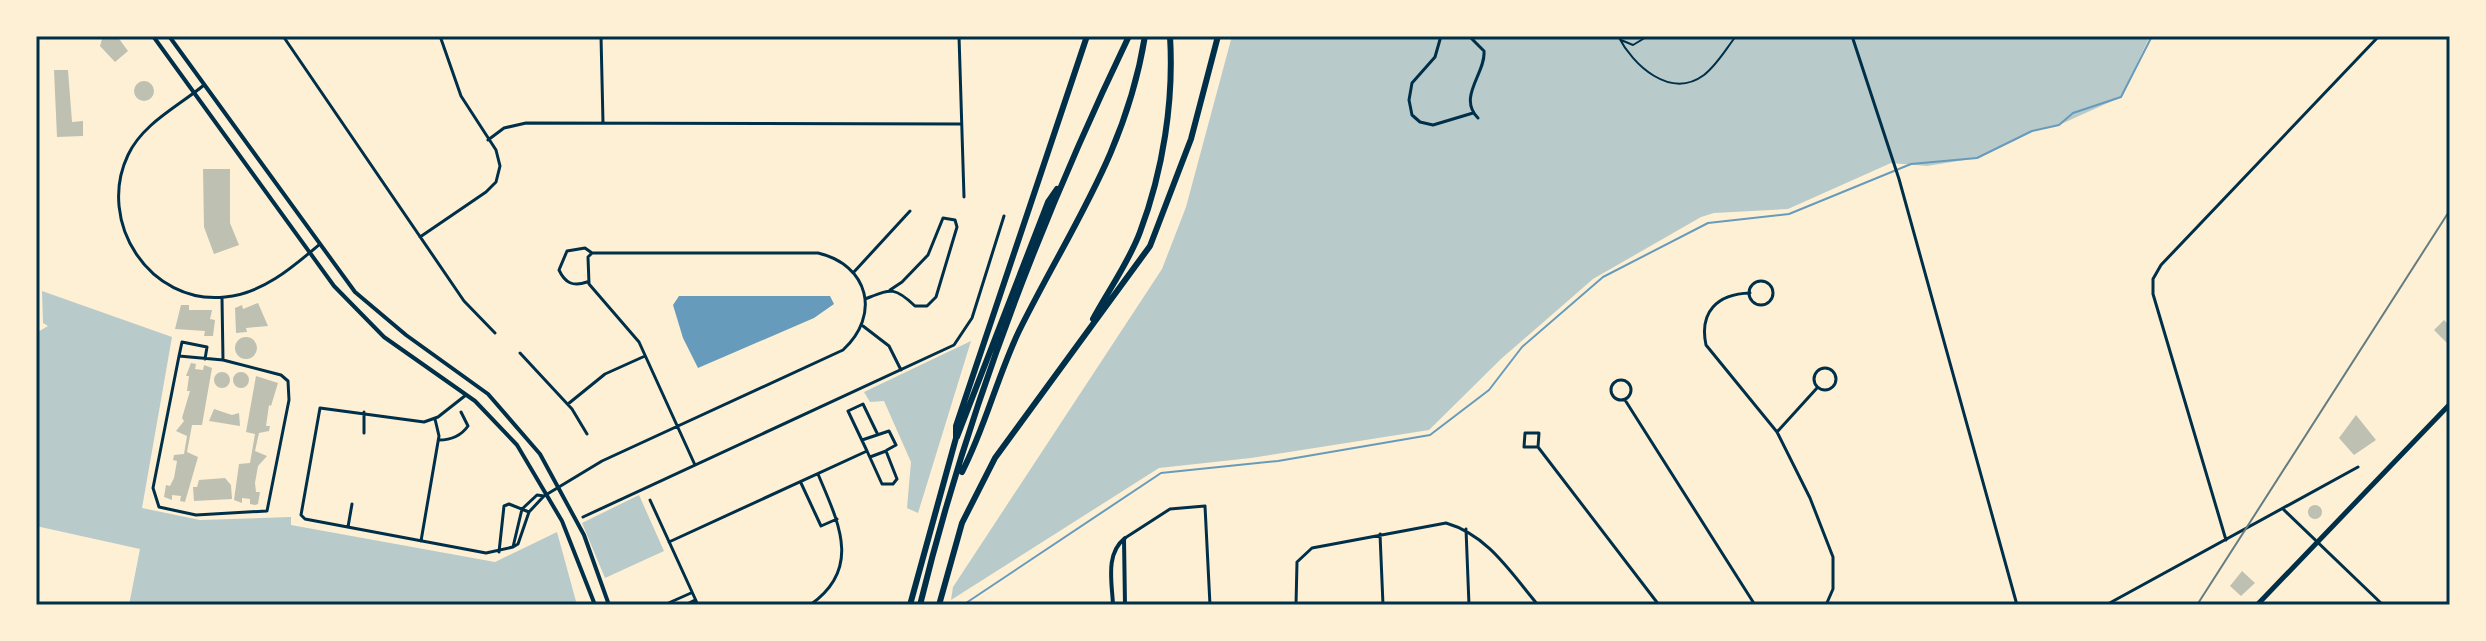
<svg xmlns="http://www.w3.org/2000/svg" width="2486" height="641" font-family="'Asap Condensed',sans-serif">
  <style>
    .green { fill: #b9caca }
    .water { fill: #669bbc }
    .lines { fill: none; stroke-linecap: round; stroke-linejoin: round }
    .stream { stroke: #669bbc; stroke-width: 2 }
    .building { fill: #bec0b2 }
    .service { stroke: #003049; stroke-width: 2 }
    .minor { stroke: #003049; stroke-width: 3 }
    .tertiary { stroke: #003049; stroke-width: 4 }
    .secondary { stroke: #003049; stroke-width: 5 }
    .motorway { stroke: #003049; stroke-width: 6 }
    .rail { stroke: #657d81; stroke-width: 2 }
    .neatline { fill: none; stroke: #003049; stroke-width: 3 }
  </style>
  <rect width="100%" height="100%" fill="#fdf0d5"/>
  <path class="green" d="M1232 36H2150L2121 97 2059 125 2032 131 1977 158 1927 166 1891 163 1788 209 1714 213 1701 217 1593 279 1502 358 1429 430 1251 458 1159 468 951 600 953 587 1162 269 1186 207Z
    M42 291 172 337 142 508 200 520 291 517V525L495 562 557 532 577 605H129L140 549 36 526V333L48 326 43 323Z
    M971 341 918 513 907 508 911 462 884 401 870 402 864 392Z
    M639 495 664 551 605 578 582 523Z"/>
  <path class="water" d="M679 296H830L834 304 814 318 698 368 683 338 673 305Z"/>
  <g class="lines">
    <path class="stream" d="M963 605 1161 473 1278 461 1430 435 1489 390 1522 347 1603 277 1708 223 1789 214 1911 164 1977 158 2032 131 2059 125 2073 113 2121 97 2152 36"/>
  </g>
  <path class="building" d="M117 36 128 51 115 62 100 46 103 36Z
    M54 70H68L72 122 83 121V136L57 137Z
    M134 91a10 10 0 1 1 20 0a10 10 0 1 1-20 0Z
    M203 169H230V223L239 245 214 254 204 227Z
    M258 303 268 326 246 328 247 332 236 333 235 308 242 305 243 309Z
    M181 305H189V310H212L210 319 215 320 213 336H204L205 331 175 329Z
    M2444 320 2450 326 2448 344 2434 330Z
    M235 348a11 11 0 1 1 22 0a11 11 0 1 1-22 0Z
    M191 363 196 364 195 369 203 370 204 365 212 368 202 425H192L187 452 198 457 185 502 180 501 181 496 172 495V500L164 497 166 485 170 486 174 478 177 461 173 460 174 455 184 454 187 436 176 431 184 421 182 418 190 391H187L189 376H186Z
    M214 380a8 8 0 1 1 16 0a8 8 0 1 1-16 0Z
    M233 380a8 8 0 1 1 16 0a8 8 0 1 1-16 0Z
    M256 376 278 383 271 406 269 405 266 426H270L269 431 259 433 255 451 267 456 258 466 255 483 256 492H260L258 504 255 505 250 504V499L242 498V503L234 500 239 464 250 463 255 434 246 432Z
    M214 409 232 415 239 413 240 426 209 421Z
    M2356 415 2376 440 2354 455 2339 438Z
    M225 478 231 485 232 499 194 501 193 487H197L199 480Z
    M2308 512a7 7 0 1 1 14 0a7 7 0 1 1-14 0Z
    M2242 571 2255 583 2241 596 2230 586Z"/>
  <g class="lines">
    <path class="service" d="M1618 36C1633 65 1670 100 1704 75 1717 65 1726 49 1736 36
      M1621 40 1633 45 1648 36"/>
    <path class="minor" d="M283 36 464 301 495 333
      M601 36 603 123
      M959 36 964 197
      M1441 36 1435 57 1412 83 1409 100 1412 115 1420 122 1433 125 1473 113
      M1469 36 1484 51C1486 73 1457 97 1478 118
      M1852 36 1899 179 2017 605
      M204 85C179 106 143 123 128 155 96 222 150 305 225 297 262 294 293 267 320 244
      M488 140 504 128 526 123 961 124
      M420 237 486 192 496 182 500 166 496 150 461 96 440 36
      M592 253 588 257 589 284 639 342 695 465
      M853 273 910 211
      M1749 293a12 12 0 1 1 24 0a12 12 0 1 1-24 0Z
      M587 282C573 287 565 283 559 270L567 251 585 248 592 253
      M1750 293C1717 294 1699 312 1706 345L1777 432 1810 498 1833 557V589L1826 605
      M222 298 223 360 281 375 288 381 289 400 267 511 196 515 159 507 153 488 179 356 223 360
      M865 299C891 289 894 286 915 306H927L936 297 957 227 955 220 943 218 928 255 902 282 890 290
      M863 326 889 346 901 370
      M520 353 572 409 587 434
      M179 356 182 342 207 347 205 359
      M1814 379a11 11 0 1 1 22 0a11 11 0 1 1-22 0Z
      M1611 390a10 10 0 1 1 20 0a10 10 0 1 1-20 0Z
      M466 395 438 417 424 422 320 408 301 515 305 519 486 553 513 547
      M1625 400 1755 605
      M568 404 605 374 645 356
      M364 412V433
      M1777 432 1817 388
      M439 440C450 440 461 436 468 426L461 412
      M862 440 889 431 896 445 887 450
      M1538 447H1524L1525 433H1539L1538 447 1659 605
      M867 451 882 484H893L897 479 886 451 870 457
      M801 483 821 526 837 519
      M544 496 529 512 518 544 513 547 522 509 537 495 544 496 602 461 843 350C881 315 869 265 818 253H592
      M650 500 698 605
      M2283 509 2383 605
      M583 517 954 345 972 318 1004 216
      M348 527 352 504
      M1466 529 1469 605
      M1380 534 1383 605
      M1125 538 1170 509 1205 506 1210 605
      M2226 540 2153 294V279L2161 265 2379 36
      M421 541 439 436 435 419
      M669 542 867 451 848 411 863 404 877 433
      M499 552 504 506 509 504 529 512
      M664 605 691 593
      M685 605 695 600
      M810 605C863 568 838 522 818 474
      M1296 605 1297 562 1312 548 1446 523C1488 535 1511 573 1538 605
      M2106 605 2358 467"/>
    <path class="tertiary" d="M153 36 334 286 384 337 475 401 517 445 562 521 595 605
      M169 36 355 292 406 335 488 394 540 454 584 535 609 605
      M1124 539 1125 605
      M1113 605C1112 582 1105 554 1125 538"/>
    <path class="secondary" d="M2257 605 2450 404"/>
    <path class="motorway" d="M1093 319C1108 291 1129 262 1140 232 1163 171 1174 101 1170 36
      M957 437 1048 202 1057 189
      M962 472C985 428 997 377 1019 331 1070 228 1126 153 1145 36
      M910 605 956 438V426L1087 36
      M920 605C968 409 1042 217 1129 36
      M939 605 962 523 995 458 1150 246 1191 139 1218 36"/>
    <path class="rail" d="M2197 605 2450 210"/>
  </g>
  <rect width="2486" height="641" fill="none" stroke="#fdf0d5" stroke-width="76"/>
  <rect x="38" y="38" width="2410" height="565" class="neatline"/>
</svg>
